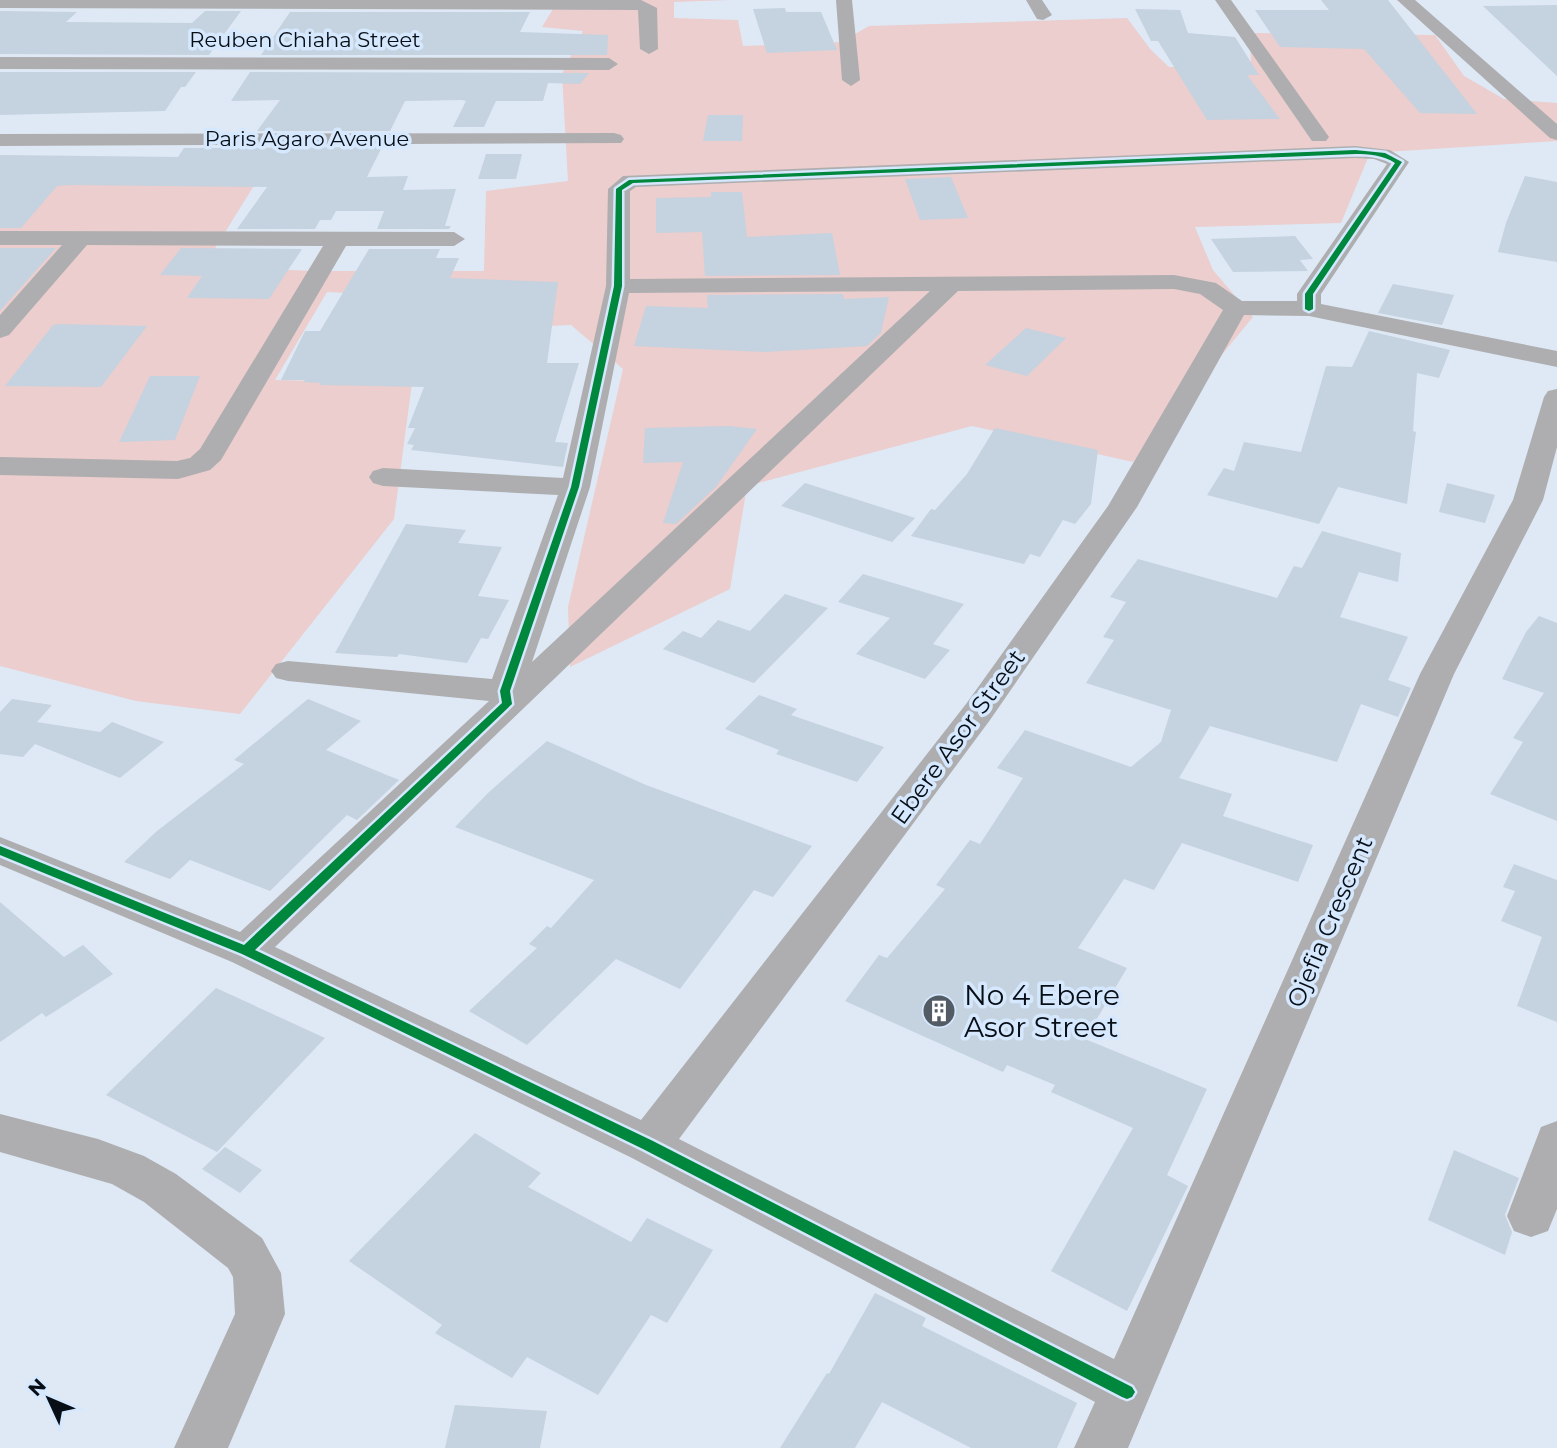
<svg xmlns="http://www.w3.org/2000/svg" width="1557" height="1448" font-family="Montserrat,sans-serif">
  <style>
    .green { fill: #ebcecd }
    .building { fill: #c5d2df }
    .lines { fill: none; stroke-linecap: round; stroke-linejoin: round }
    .minor { fill: #aeaeb0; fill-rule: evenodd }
    .cycleway-casing { stroke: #d5e8fe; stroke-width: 5 }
    .cycleway { fill: #00873e; fill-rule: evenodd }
    .labels { text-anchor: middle; stroke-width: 7; stroke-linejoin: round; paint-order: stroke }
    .far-street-label { font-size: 21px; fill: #080e16; stroke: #d5e8fe }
    .street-label { font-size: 24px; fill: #080e16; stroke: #d5e8fe }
    .near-poi-label { font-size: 28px; fill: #080e16; stroke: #d5e8fe; text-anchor: start }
  </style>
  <rect width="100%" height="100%" fill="#dee9f5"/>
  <path class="green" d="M572 0H730L674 2V18L738 20 743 46 841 42 869 26 1127 18 1151 50 1169 67H1251L1250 33 1435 35 1464 76 1504 99 1557 103V141L1370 153 1341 223 1195 227 1213 270 1253 317 1133 462 972 426 747 486 730 589 570 667 568 607 623 369 571 325 461 330 439 297 327 292 275 380 412 383 394 519 240 714 136 701 0 666V215L25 184H255L204 266 312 271H484L486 191 568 181 562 74 583 31 542 27 553 9Z"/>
  <path class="building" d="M1321 0H1388L1477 114 1420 113 1364 49 1280 47 1255 10H1329Z
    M1557 5V76L1483 6H1495Z
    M785 8 786 12H821L837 50 767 53 753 9Z
    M1135 9 1180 10 1188 33 1235 37 1259 75H1247L1280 119 1207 120 1158 41H1151Z
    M0 11 77 12 66 22 192 23 205 11H241L209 55 0 54Z
    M290 12H530L520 32 608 35 607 55H261Z
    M0 72H196L185 87H181L165 111 0 115Z
    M250 72 589 73 580 84 548 83 543 101H496L484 127H453L466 101 462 100 405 101 390 131H257L280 100 231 101Z
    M708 115H743L742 141H703Z
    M382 147 367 177 408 176 403 190 456 189 445 226H451L449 229H377L384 211H336L331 220H320L315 229H237L267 187 71 185 57 186 21 228H0V155L178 157 184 148Z
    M486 154H522L516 179H478Z
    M1525 176 1557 182V262L1498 252 1506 223Z
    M951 177 968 218 920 220 905 179Z
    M711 192H742L747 237 832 233 840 275 705 276 702 232 656 233V198L711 197Z
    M1295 236 1313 259 1300 260 1308 271 1233 272 1211 239Z
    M0 248H56L0 311Z
    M181 248 302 249 269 299 187 298 202 276 160 275Z
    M369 249H440L436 258H459L450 278 558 282 547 363H579L555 442 568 443 563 467 411 450 414 445 407 444 415 428H408L424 387 320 385 321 383 303 382 305 380H281L305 331H320Z
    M1393 284 1454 295 1442 325 1378 313Z
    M843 294 844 299 889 297 881 333 867 346 765 352 634 346 646 306 708 308 707 295Z
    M53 325 61 324 147 326 101 387 5 386Z
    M1026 328 1066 338 1027 376 985 365Z
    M1369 331 1450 350 1439 378 1417 373 1413 431 1416 432 1407 504 1338 487 1319 524 1207 495 1224 468 1234 471 1244 442 1301 452 1326 366 1352 367Z
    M150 376H200L175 440 119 442Z
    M729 426 757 429 716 487 676 524 663 523 683 462 643 463 645 428Z
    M995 428 1098 450 1091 504 1075 524 1063 520 1040 557 1030 554 1024 564 911 536 931 509 935 510 967 474Z
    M805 483 915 518 892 542 781 506Z
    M1447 483 1495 495 1485 523 1439 512Z
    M406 524 466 530 458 543 502 547 478 596 509 600 488 639 481 638 467 663 399 654 397 657 335 653Z
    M1322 531 1401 553 1398 582 1359 572 1340 617 1408 637 1388 680 1411 688 1398 717 1361 704 1337 762 1210 726 1179 778 1232 794 1223 816 1313 845 1298 882 1182 843 1154 890 1124 879 1078 948 1127 968 1085 1039 1207 1089 1167 1175 1188 1186 1127 1311 1051 1271 1133 1128 1051 1092 1055 1085 1007 1065 1003 1072 845 1001 879 955 887 958 945 889 936 885 970 840 980 844 1023 778 997 768 1025 730 1131 767 1161 742 1171 710 1086 683 1114 640 1103 637 1126 602 1110 597 1138 559 1277 598 1294 566 1302 568Z
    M863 574 964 604 933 644 950 650 925 679 856 654 890 618 838 602Z
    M785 594 828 608 754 683 663 649 683 631 701 638 718 620 750 631Z
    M1539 616 1557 623V821L1490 794 1523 742 1513 738 1544 693 1502 679 1526 632Z
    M759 695 797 709 791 715 884 747 857 782 776 754 779 750 725 729Z
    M12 699 52 705 37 722 100 732 112 722 164 742 120 778 35 744 23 757 0 754V712Z
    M308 699 361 721 326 750 399 780 357 820 347 815 270 891 190 860 170 879 124 862 157 831 244 764 234 760Z
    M547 741 646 785 812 846 773 897 754 890 680 989 616 959 527 1045 469 1011 537 948 529 944 547 926 551 928 594 880 455 827 488 793Z
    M1514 864 1557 880V1022L1517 1006 1542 937 1501 921 1515 891 1503 887Z
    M0 902 64 957 83 945 113 974 46 1017 42 1013 0 1042Z
    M216 988 325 1038 217 1152 106 1095Z
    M475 1133 541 1173 528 1187 631 1242 647 1218 713 1250 667 1323 651 1315 598 1395 527 1357 512 1378 435 1333 442 1325 349 1261Z
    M225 1147 262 1170 240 1193 202 1169Z
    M1454 1150 1519 1178 1505 1215 1512 1232 1505 1255 1428 1220Z
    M875 1293 926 1318 922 1326 1077 1403 1057 1448H971L882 1402 855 1448H780L827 1373 829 1374Z
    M455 1405 547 1411 540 1448H445Z"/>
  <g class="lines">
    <path class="minor" d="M0 0H641L657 8 658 49 649 54 640 49 638 10 0 8Z
      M836 0H852L860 80 851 86 842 80Z
      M1026 0H1042L1052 15 1043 20 1037 19Z
      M1215 0H1231L1329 137 1326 141H1312Z
      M1397 0H1415L1557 124V140L1550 138Z
      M0 57 609 58 618 64 609 70 0 69Z
      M614 133 621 135 624 139 621 143 0 146V134Z
      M1355 146 1390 150 1409 162 1321 294V304L1557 351V367L1309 316 1244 315 1137 507 990 720 679 1139 1114 1359 1420 674 1513 500 1544 397 1548 391 1557 389V447L1543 500 1454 674 1128 1448H1074L1095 1402 632 1158 232 962 0 865V837L240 932 489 701 288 681 276 678 271 671 276 664 288 661 492 679 558 495 383 486 373 483 369 477 373 471 383 468 563 478 606 286 608 189 623 176ZM1355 158 1374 159 1387 164 1297 294V301H1242L1216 283 1174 275 630 279V191L636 187ZM1174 289 1200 294 1223 310 1108 506 966 704 641 1120 275 947 958 291ZM930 291 532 662 590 487 629 293Z
      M0 231 454 232 465 239 454 246H346L221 460 210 470 178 479 0 475V457L177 461 190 458 200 449 323 246 87 245 9 335 0 338V315L62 245H0Z
      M0 1114 98 1139 144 1156 176 1174 262 1238 281 1273 285 1314 228 1448H174L235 1314 233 1277 228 1268 144 1202 112 1184 0 1152Z
      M1557 1121V1209L1548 1231 1531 1237 1514 1231 1507 1216 1541 1127Z"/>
    <defs>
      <path id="cycleway" d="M1355 150 1385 153 1402 162 1313 294V309L1309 311 1305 309V294L1395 163C1383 155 1369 154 1355 154L633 183 622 190V286L579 487 510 691 512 704 255 950 653 1141 1132 1387 1135 1392 1132 1397 1127 1399 1122 1397 643 1149 242 954 0 855V846L244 945 502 703 500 691 571 487 614 286 616 189 629 180Z"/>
    </defs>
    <use href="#cycleway" class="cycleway-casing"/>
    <use href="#cycleway" class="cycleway"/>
  </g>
  <defs>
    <symbol id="building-disc" viewBox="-11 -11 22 22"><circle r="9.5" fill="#535b64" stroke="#d5e8fe"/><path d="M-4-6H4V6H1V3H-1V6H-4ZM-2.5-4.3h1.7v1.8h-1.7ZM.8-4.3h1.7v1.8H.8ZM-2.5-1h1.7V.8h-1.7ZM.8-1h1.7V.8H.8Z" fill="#fff"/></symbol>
  </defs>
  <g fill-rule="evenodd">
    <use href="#building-disc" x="920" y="992" width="38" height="38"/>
  </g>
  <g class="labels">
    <g class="far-street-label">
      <text x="305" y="47">Reuben Chiaha Street</text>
      <text x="307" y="146">Paris Agaro Avenue</text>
    </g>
    <g class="street-label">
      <text transform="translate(958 737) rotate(-54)" y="8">Ebere Asor Street</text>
      <text transform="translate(1330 922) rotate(-67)" y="8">Ojefia Crescent</text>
    </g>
    <g class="near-poi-label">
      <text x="964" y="1005">No 4 Ebere<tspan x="964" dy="32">Asor Street</tspan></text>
    </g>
  </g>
  <g transform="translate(49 1399) rotate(314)" stroke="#d5e8fe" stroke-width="5" paint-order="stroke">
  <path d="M0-5L12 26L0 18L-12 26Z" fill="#080e16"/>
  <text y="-10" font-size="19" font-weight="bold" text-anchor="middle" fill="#080e16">N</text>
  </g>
</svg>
